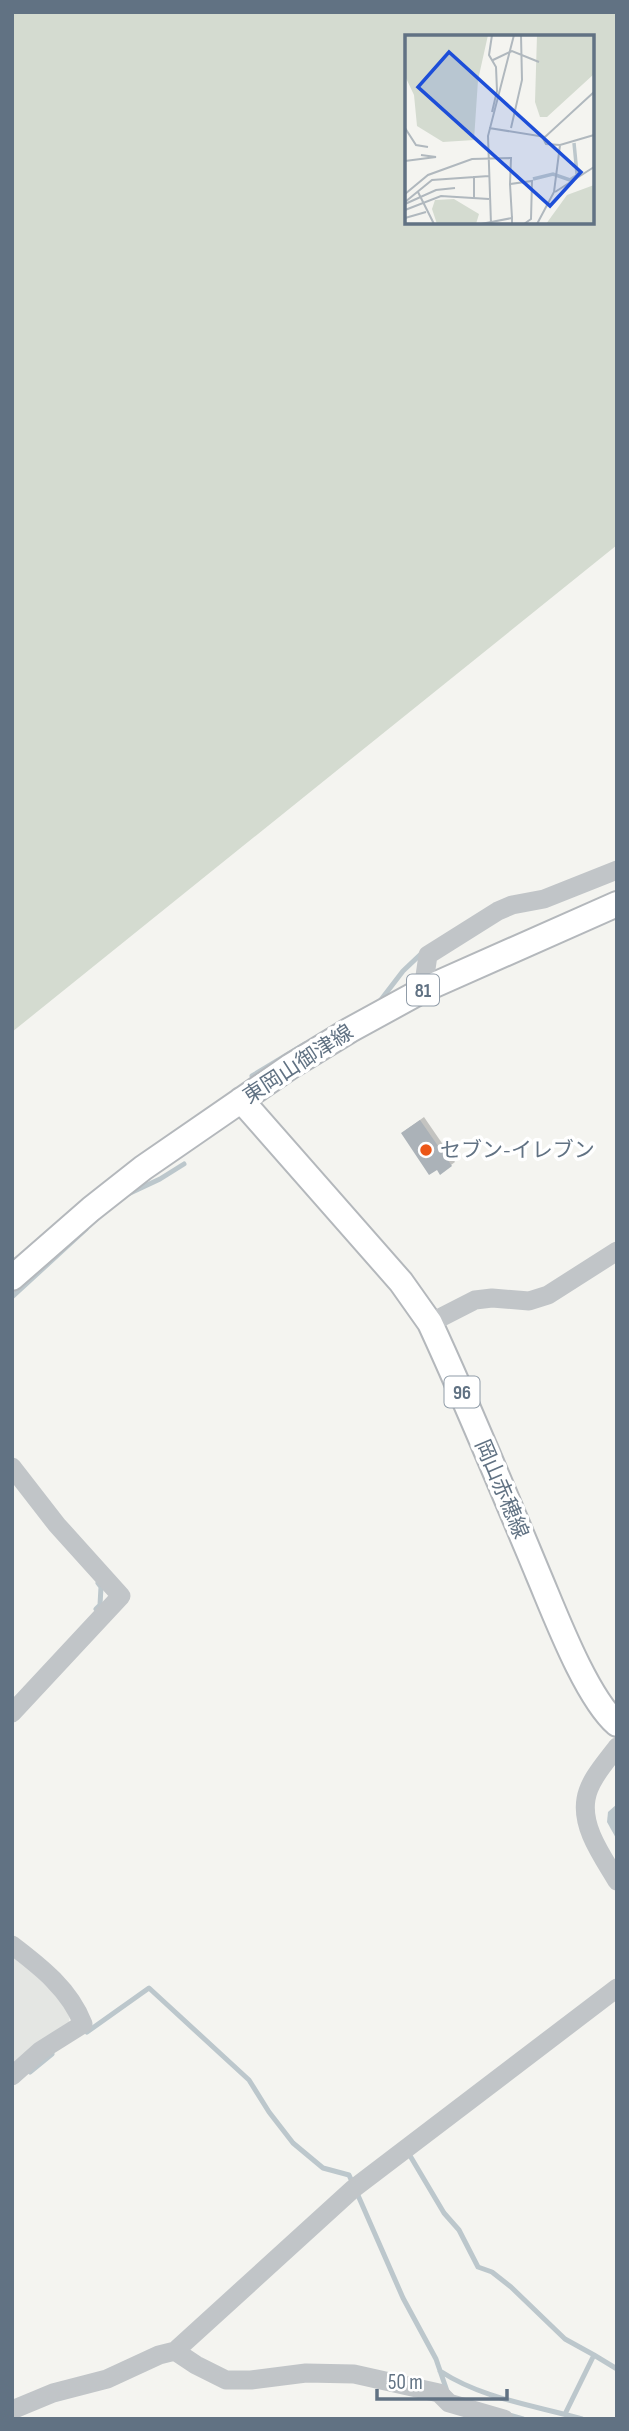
<svg xmlns="http://www.w3.org/2000/svg" width="629" height="2431" font-family="'Sofia Sans Condensed','Noto Sans JP',sans-serif">
  <style>
    .built { fill: #e4e6e3 }
    .green { fill: #d4dbd0; fill-rule: evenodd }
    .water { fill: #bcc7cc }
    .shadow { fill: #0003 }
    .lines { fill: none; stroke-linecap: round; stroke-linejoin: round }
    .stream { stroke: #bcc7cc; stroke-width: 5 }
    .building { fill: #abb2b8 }
    .major-casing { stroke: #b4b8bc; stroke-width: 28 }
    .minor { stroke: #c1c5c8; stroke-width: 19 }
    .major { stroke: #fff; stroke-width: 24 }
    .poi-dot { fill: #ec5617; stroke: #fff; stroke-width: 2.5 }
    .labels { text-anchor: middle; stroke-width: 7; stroke-linejoin: round; paint-order: stroke }
    .shield { fill: #fff; stroke: #909ca8; stroke-width: 2 }
    .shield-label { font-size: 19px; font-weight: bold; fill: #617283 }
    .street-label { font-size: 21px; fill: #617283; stroke: #fff }
    .poi-label { font-size: 21px; fill: #617283; stroke: #fff; text-anchor: start }
    .inset-river { fill: none; stroke: #bcc7cc; stroke-width: 3.5 }
    .inset-road { fill: none; stroke: #b0b8be; stroke-width: 2 }
    .view { fill: #1d4ed8; fill-opacity: 0.15; stroke: #1d4ed8; stroke-width: 3.5 }
    .inset-edge { fill: none; stroke: #617283; stroke-width: 3.5 }
  </style>
  <rect width="100%" height="100%" fill="#f4f4f0"/>
  <path class="built" d="M12 1954 71 2009 68 2028 12 2070Z"/>
  <path class="green" d="M12 12H617V545L12 1032ZM407 37H592V222H407Z"/>
  <path class="water" d="M617 1804V1840L607 1822 608 1812Z"/>
  <path class="shadow" d="M424 1117 455 1162 451 1165 406 1130Z"/>
  <g class="lines">
    <path class="stream" d="M380 1001 403 971 422 953
      M252 1076 305 1044
      M128 1194 160 1179 184 1164
      M12 1297 86 1229
      M96 1609 100 1605 101 1587 98 1583
      M87 2032 149 1988 249 2080 269 2112 293 2143 323 2168 349 2175 353 2184
      M30 2072 52 2054
      M409 2154 444 2213 459 2230 478 2267 492 2272 511 2287 565 2339 594 2355
      M357 2193 403 2298 436 2359 447 2391
      M440 2371C483 2399 533 2405 582 2419
      M506 2414 523 2419
      M565 2414 594 2355 617 2369"/>
  </g>
  <path class="building" d="M420 1120 452 1166 440 1175 437 1170 429 1175 401 1133Z"/>
  <g class="lines">
    <defs>
      <path id="major" d="M241 1100 401 1282 430 1323C468 1405 503 1490 538 1574 555 1614 586 1697 617 1724
        M12 1278 91 1209 143 1168 291 1066 350 1030 423 990 617 904"/>
    </defs>
    <use href="#major" class="major-casing"/>
    <path class="minor" d="M423 990 428 955 498 911 512 905 544 899 617 870
      M430 1323 475 1300 492 1298 529 1301 548 1295 617 1251
      M12 1467 57 1525 121 1596 12 1713
      M617 1747C606 1762 589 1780 586 1799 581 1828 603 1857 617 1881
      M12 1945C41 1967 70 1990 83 2024L40 2051 12 2076
      M175 2351 196 2365 226 2380H251L306 2373 354 2374 439 2393 449 2403 504 2419
      M12 2410 53 2393 107 2379 159 2355 175 2351 353 2189 617 1988"/>
    <use href="#major" class="major"/>
  </g>
  <circle class="poi-dot" cx="426" cy="1150" r="7"/>
  <g class="labels">
    <g class="shield">
      <rect x="407" y="974.5" width="32" height="31" rx="5"/>
      <rect x="444.5" y="1376.5" width="35" height="31" rx="5"/>
    </g>
    <g class="shield-label">
      <text x="423" y="997">81</text>
      <text x="462" y="1399">96</text>
    </g>
    <g class="street-label">
      <text transform="translate(298 1064) rotate(-33)" y="7">東岡山御津線</text>
      <text transform="translate(502 1489) rotate(67)" y="7">岡山赤穂線</text>
    </g>
    <g class="poi-label">
      <text x="440" y="1157">セブン-イレブン</text>
    </g>
  </g>
  <g transform="translate(405 35)">
    <rect width="189" height="189" fill="#f4f4f0"/>
    <path d="M0 0H83L73 45 69 105 38 107 12 91 9 60 0 41ZM132 0H189V39L142 82H135L130 67ZM189 150V189H141L162 160ZM49 164 74 179 71 189H32L27 174 30 165Z" fill="#d4dbd0"/>
    <path class="inset-river" d="M169 108 172 139M128 144 148 139 165 145 176 138"/>
    <path class="inset-road" d="M87 0 84 20 91 32 92 56 87 77M88 25 107 16 134 27M0 93 11 110 23 112M84 93 140 102 189 57M106 93 117 45 116 0M138 103 141 109 155 110 189 100M0 126 31 122 16 120M105 149 107 183M13 157 29 189M150 157 189 132M0 159 23 140 67 124 106 123 105 149 127 146 126 184 119 189M69 163V141M0 167 27 145 84 141M0 169 31 155 50 153M0 175 36 161 84 164M0 183 21 177M76 189 107 183V189M86 189 83 101 109 0M132 189 149 157 155 110"/>
    <path class="view" d="M44 17 176 137 145 171 13 52Z"/>
    <rect width="189" height="189" class="inset-edge"/>
  </g>
  <rect width="629" height="2431" fill="none" stroke="#617283" stroke-width="28"/>
  <path d="M377 2389v10h130v-10" fill="none" stroke="#617283" stroke-width="3.5"/>
  <text x="388" y="2389" font-size="21" fill="#617283" stroke="#ffffff" stroke-width="5" paint-order="stroke">50 m</text>
</svg>
